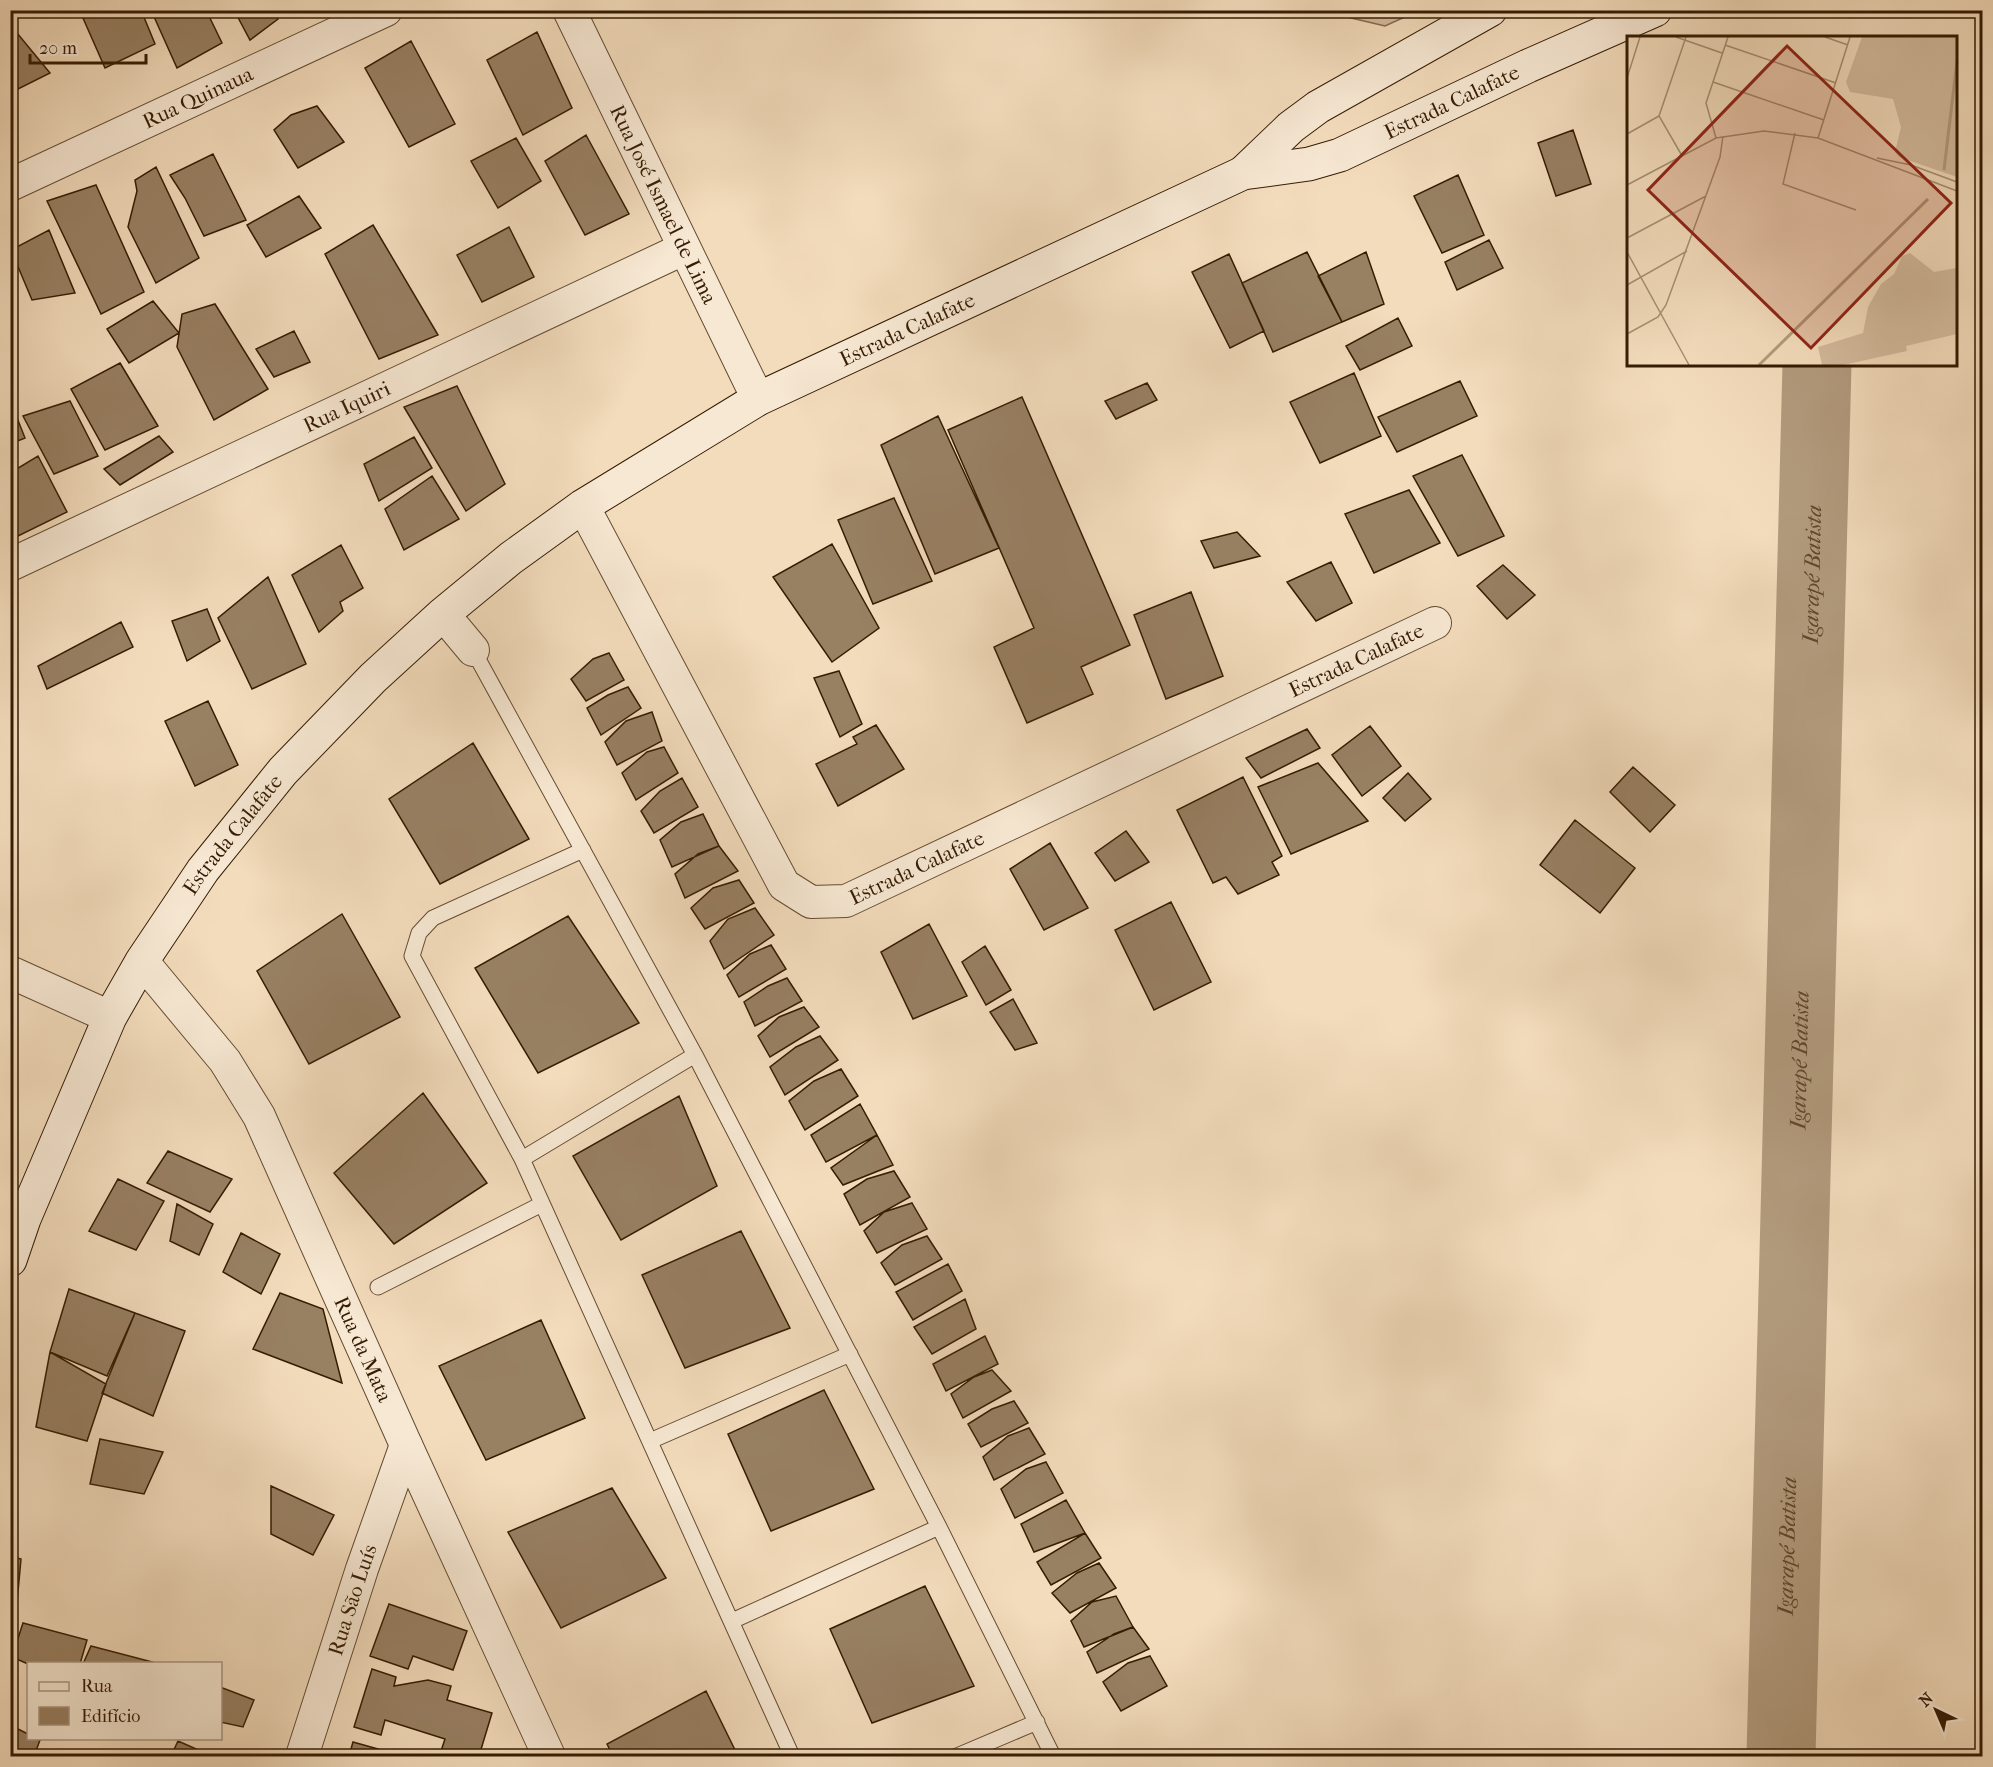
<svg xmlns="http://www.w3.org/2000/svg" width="1993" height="1767" font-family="'IM FELL French Canon',serif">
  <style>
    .green { fill: #d3bb9d; stroke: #846c50; stroke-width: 1.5 }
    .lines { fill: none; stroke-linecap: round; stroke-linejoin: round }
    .river { stroke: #b29b7d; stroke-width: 69 }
    .building { fill: #988063; stroke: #351c03; stroke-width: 1.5 }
    .lane-casing { stroke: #644c31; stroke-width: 17 }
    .street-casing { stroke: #644c31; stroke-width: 34 }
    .secondary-casing { stroke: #351c03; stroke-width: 35 }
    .lane { stroke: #f7e8d3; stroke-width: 15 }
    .street { stroke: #f7e8d3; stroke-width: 32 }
    .secondary { stroke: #f7e8d3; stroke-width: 33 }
    .labels { text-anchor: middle; stroke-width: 4.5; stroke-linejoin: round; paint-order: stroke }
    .street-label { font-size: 21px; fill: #351c03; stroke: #f7e8d3 }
    .water-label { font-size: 22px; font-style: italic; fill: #61482e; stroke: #f7e8d3 }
    .inset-river { fill: none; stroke: #b29b7d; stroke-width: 3 }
    .inset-road { fill: none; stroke: #a78f72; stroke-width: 1.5 }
    .view { fill: #8f2418; fill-opacity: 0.15; stroke: #8f2418; stroke-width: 3 }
    .inset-edge { fill: none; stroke: #351c03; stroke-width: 3 }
  </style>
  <rect width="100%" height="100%" fill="#f3dcbc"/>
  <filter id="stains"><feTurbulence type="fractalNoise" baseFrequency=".00333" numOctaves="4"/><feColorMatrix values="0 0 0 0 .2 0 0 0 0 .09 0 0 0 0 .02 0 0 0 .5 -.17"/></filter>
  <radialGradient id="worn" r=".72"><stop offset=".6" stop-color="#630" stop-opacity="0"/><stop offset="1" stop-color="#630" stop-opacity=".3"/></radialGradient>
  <path class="green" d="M1329 11H1418L1385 26 1330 13Z"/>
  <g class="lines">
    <path class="river" id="s1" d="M1781 1756 1817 364"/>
  </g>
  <path class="building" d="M98 10H141L155 44 105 68 83 18Z
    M151 10H206L222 43 177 68Z
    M234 10H274L278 19 250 40Z
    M537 32 572 108 523 135 487 60Z
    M17 33 50 73 10 93V37Z
    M411 41 455 124 409 147 365 68Z
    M317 106 344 142 298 168 274 130 291 115Z
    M1573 130 1591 184 1556 196 1538 143Z
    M586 135 629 214 585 235 545 161Z
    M516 138 541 181 498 208 471 161Z
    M213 154 246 220 204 236 185 198 170 175Z
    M156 167 199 258 156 283 128 227 137 191 135 180Z
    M1458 175 1484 235 1442 253 1414 196Z
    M96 185 144 292 101 314 47 201Z
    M299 196 321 228 266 257 247 225Z
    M373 225 438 335 379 359 325 254Z
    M509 227 534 277 482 302 457 255Z
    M49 230 75 293 32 300 11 250Z
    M1489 240 1503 268 1457 290 1445 262Z
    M1307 252 1342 322 1273 352 1242 283Z
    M1366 252 1384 304 1342 322 1318 276Z
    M1229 254 1264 331 1230 348 1192 272Z
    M153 301 179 333 129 363 107 329Z
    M215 304 268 389 214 420 177 347 182 314Z
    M1398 318 1412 346 1360 370 1346 346Z
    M294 331 310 362 274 377 256 349Z
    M120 363 158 426 105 450 71 389Z
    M1354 373 1381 436 1320 463 1290 402Z
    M1460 381 1477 416 1397 452 1378 417Z
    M1147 383 1157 400 1116 419 1105 401Z
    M457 386 505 484 466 511 404 407Z
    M1022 397 1130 645 1081 667 1093 694 1027 723 994 647 1034 628 948 430Z
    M10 400 25 438 10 444Z
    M70 401 98 456 54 474 23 416Z
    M938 416 999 548 935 574 881 445Z
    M159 436 173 452 120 485 104 469Z
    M414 437 432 468 379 501 364 464Z
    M1462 455 1504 536 1458 556 1413 476Z
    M38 456 67 512 18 536 10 523V473Z
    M432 476 459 519 404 550 385 509Z
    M1409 490 1440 543 1374 573 1345 514Z
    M894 498 932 581 873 604 838 520Z
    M1237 532 1260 556 1214 568 1201 541Z
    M832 544 879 628 832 662 773 577Z
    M341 545 363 588 340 602 343 611 319 632 292 575Z
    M1331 562 1352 603 1316 621 1287 582Z
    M1503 565 1535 595 1507 619 1477 586Z
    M268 577 306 664 252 689 218 618Z
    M1191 592 1223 676 1166 699 1134 615Z
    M207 609 220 641 187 661 172 621Z
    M121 622 133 647 47 689 38 666Z
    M609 653 624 680 586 701 571 679 593 659Z
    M839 671 862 724 840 737 814 678Z
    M628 687 641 708 601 735 587 708 608 695Z
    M208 701 238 765 195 786 165 721Z
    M652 712 662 741 617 765 605 742 626 721Z
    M876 725 904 769 838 806 816 764 857 744 853 737Z
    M1370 726 1401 766 1362 796 1332 755Z
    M1307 729 1320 748 1261 778 1246 758Z
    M473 743 529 839 440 884 389 799Z
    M664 747 678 773 636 800 622 773 647 752Z
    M1318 763 1368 821 1291 854 1258 787Z
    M1633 767 1675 805 1650 832 1610 792Z
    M1408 773 1431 799 1405 821 1383 798Z
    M1243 777 1282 856 1272 862 1279 875 1238 894 1226 877 1213 883 1177 810Z
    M682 778 698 807 654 833 641 811 660 791Z
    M703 814 719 846 672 867 660 840 681 822Z
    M1575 820 1635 868 1600 913 1540 865Z
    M1126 831 1149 862 1115 881 1095 853Z
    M1050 843 1088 908 1044 930 1010 869Z
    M719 846 738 871 685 898 675 874 698 854Z
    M739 880 754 903 705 929 691 908 713 888Z
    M1171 902 1211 982 1154 1010 1115 930Z
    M755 908 774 935 724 969 710 941 728 919Z
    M342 914 400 1017 309 1064 257 971Z
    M568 916 639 1023 538 1073 475 968Z
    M929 924 967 996 913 1019 881 952Z
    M771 945 786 969 739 997 727 975 750 954Z
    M985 946 1011 990 986 1005 962 962Z
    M787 978 802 1001 755 1026 744 1002 768 986Z
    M1013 999 1037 1043 1015 1050 990 1012Z
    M804 1007 819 1027 770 1057 758 1036 779 1017Z
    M820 1036 838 1060 785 1095 770 1067 796 1047Z
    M841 1069 858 1096 805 1130 789 1101 814 1081Z
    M423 1093 487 1183 394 1244 334 1173Z
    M679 1096 717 1186 621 1240 573 1156Z
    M860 1104 877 1135 826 1162 811 1135Z
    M877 1135 893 1165 843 1185 831 1168Z
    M168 1151 232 1179 210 1212 147 1183Z
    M894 1171 910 1197 860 1225 844 1194 867 1179Z
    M118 1179 164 1201 136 1250 89 1231Z
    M912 1203 927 1229 877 1253 864 1231 884 1212Z
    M177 1204 213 1224 199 1255 170 1241Z
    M741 1231 790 1328 685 1368 642 1275Z
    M241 1233 280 1254 261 1294 223 1272Z
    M927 1236 942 1259 895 1285 881 1263 902 1245Z
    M948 1264 962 1291 913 1320 896 1292Z
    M69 1289 135 1313 107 1376 50 1352Z
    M280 1293 323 1309 342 1383 253 1349Z
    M965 1299 976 1329 932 1354 914 1327Z
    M135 1313 185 1331 153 1416 102 1393Z
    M541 1320 585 1418 486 1460 439 1366Z
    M985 1336 998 1364 946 1391 933 1364Z
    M50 1352 106 1384 87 1441 36 1427Z
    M992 1370 1011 1391 963 1418 951 1394 974 1377Z
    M824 1390 874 1489 771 1531 728 1434Z
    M1014 1401 1028 1423 981 1447 968 1424 992 1409Z
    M1029 1428 1045 1454 994 1480 983 1457 1008 1436Z
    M100 1439 163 1452 144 1494 90 1484Z
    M1046 1462 1063 1493 1015 1518 1001 1489 1026 1469Z
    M271 1486 334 1515 313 1555 271 1534Z
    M612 1488 666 1578 561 1628 508 1532Z
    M1066 1500 1085 1533 1034 1552 1021 1524Z
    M1085 1533 1101 1558 1051 1585 1037 1562Z
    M10 1556 21 1559 12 1657 10 1656Z
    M1099 1563 1116 1588 1070 1613 1052 1593 1077 1573Z
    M925 1586 974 1686 872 1723 830 1629Z
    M1116 1596 1133 1627 1084 1647 1071 1621 1092 1602Z
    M389 1604 467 1631 453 1670 413 1656 408 1669 370 1656Z
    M23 1623 87 1640 80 1664H28L12 1657Z
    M1133 1627 1149 1649 1097 1673 1087 1652 1114 1634Z
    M91 1646 156 1663 83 1664Z
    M1150 1656 1167 1686 1121 1711 1103 1682 1128 1663Z
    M372 1669 396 1677 394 1686 428 1680 451 1686 447 1700 492 1713 479 1756H447L440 1754 445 1739 385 1720 381 1735 354 1727Z
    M220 1687 254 1700 243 1727 220 1722Z
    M706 1691 738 1756H613L607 1744Z
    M10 1725 28 1734V1738L40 1740 34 1756H10Z
    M178 1741 212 1756H171Z
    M353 1742 403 1756H349Z"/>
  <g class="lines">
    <defs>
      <path id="lane" d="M473 650 695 1055 939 1527 1053 1756
        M583 850 433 918 419 933 412 956 522 1159 792 1756
        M522 1159 695 1055
        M378 1287 542 1204
        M650 1441 850 1354
        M732 1621 939 1527
        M957 1756 1037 1722"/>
      <g id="street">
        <path id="s2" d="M569 10 758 399"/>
        <path id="s3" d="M10 185 386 10"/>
        <path id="s4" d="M583 506 784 885 811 902 846 901 1435 623"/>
        <path id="s5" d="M10 565 683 249"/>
        <path d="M443 614 473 650"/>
        <path id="s6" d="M142 961 225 1061 259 1116 406 1445 549 1756"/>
        <path d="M10 972 110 1017"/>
        <path id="s7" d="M302 1756 362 1569 406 1445"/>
      </g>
      <g id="secondary">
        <path d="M1243 173 1291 127 1318 107 1490 10"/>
        <path id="s8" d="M10 1260 24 1219 110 1017 142 961 203 870 283 771 373 678 443 614 511 558 583 506 758 399 1243 173 1309 164 1340 155 1528 66 1655 10"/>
      </g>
    </defs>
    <use href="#lane" class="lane-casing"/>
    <use href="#street" class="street-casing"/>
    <use href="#secondary" class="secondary-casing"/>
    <use href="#lane" class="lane"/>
    <use href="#street" class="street"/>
    <use href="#secondary" class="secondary"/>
  </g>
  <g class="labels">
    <g class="street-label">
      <text dy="7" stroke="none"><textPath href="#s3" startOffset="207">Rua Quinaua</textPath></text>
      <text dy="7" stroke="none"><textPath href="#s8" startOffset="1928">Estrada Calafate</textPath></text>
      <text dy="7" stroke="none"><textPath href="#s2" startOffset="216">Rua José Ismael de Lima</textPath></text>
      <text dy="7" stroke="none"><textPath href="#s8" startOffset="1335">Estrada Calafate</textPath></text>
      <text dy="7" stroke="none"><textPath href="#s5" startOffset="372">Rua Iquiri</textPath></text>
      <text dy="7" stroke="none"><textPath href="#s4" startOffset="1060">Estrada Calafate</textPath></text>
      <text dy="7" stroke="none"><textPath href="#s8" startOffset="483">Estrada Calafate</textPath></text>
      <text dy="7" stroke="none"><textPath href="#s4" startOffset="574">Estrada Calafate</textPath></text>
      <text dy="7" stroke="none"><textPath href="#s6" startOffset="450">Rua da Mata</textPath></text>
      <text dy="7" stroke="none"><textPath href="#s7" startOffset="164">Rua São Luís</textPath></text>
    </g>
    <g class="water-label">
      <text dy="8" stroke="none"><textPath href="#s1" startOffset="1182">Igarapé Batista</textPath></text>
      <text dy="8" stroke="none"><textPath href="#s1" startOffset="696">Igarapé Batista</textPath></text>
      <text dy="8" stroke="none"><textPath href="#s1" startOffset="210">Igarapé Batista</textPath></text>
    </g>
  </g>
  <g transform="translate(1627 36)">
    <rect width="330" height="330" fill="#f3dcbc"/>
    <path d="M235 1H330V141L272 121 268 116 274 91 266 63 223 56 219 46ZM283 217 307 236 329 232 330 226V298L279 310 280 315 216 329H195L191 311 236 297 241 271 254 248 267 238 275 220Z" fill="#d3bb9d"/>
    <path class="inset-river" d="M317 134 330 25M132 329 301 163"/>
    <path class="inset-road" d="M49 1 95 17M198 1 221 9M98 9 209 47M0 42 13 1M86 46 197 84M168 97 156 148 229 174M0 98 32 80M89 102 79 67 101 1M191 102 223 1M54 118 32 80 59 1M250 122 284 129 330 146M0 149 89 102 137 95 191 102 330 155M0 202 79 160M0 216 62 329M0 249 60 215M0 298 31 281 39 269 93 121 96 100"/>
    <path class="view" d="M160 10 324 167 184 312 21 154Z"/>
    <rect width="330" height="330" class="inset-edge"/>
  </g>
  <rect width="1993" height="1767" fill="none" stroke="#f3dcbc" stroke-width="36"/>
  <rect x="12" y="12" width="1969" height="1743" fill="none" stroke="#351c03" stroke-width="3"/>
  <rect x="18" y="18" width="1957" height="1731" fill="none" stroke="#351c03" stroke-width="1.5"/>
  <rect x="27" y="1662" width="195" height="78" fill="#f7e8d3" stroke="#a99680" stroke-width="1.5"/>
  <rect x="39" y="1682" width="30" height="9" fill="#f7e8d3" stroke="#a99680" stroke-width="1.5"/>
  <text x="81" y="1692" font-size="18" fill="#351c03">Rua</text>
  <rect x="39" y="1707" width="30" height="18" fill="#988063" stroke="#a99680" stroke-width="1.5"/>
  <text x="81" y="1722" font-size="18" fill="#351c03">Edifício</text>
  <g transform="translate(1936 1710) rotate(316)" stroke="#f7e8d3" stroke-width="4.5" paint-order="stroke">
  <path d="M0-4.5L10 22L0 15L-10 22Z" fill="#351c03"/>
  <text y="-9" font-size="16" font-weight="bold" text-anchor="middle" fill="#351c03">N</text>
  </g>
  <path d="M30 54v9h116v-9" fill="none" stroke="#351c03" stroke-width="3"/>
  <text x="39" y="54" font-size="18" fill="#351c03" stroke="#f7e8d3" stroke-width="4.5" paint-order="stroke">20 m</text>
  <rect width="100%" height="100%" filter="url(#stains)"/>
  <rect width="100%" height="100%" fill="url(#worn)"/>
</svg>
